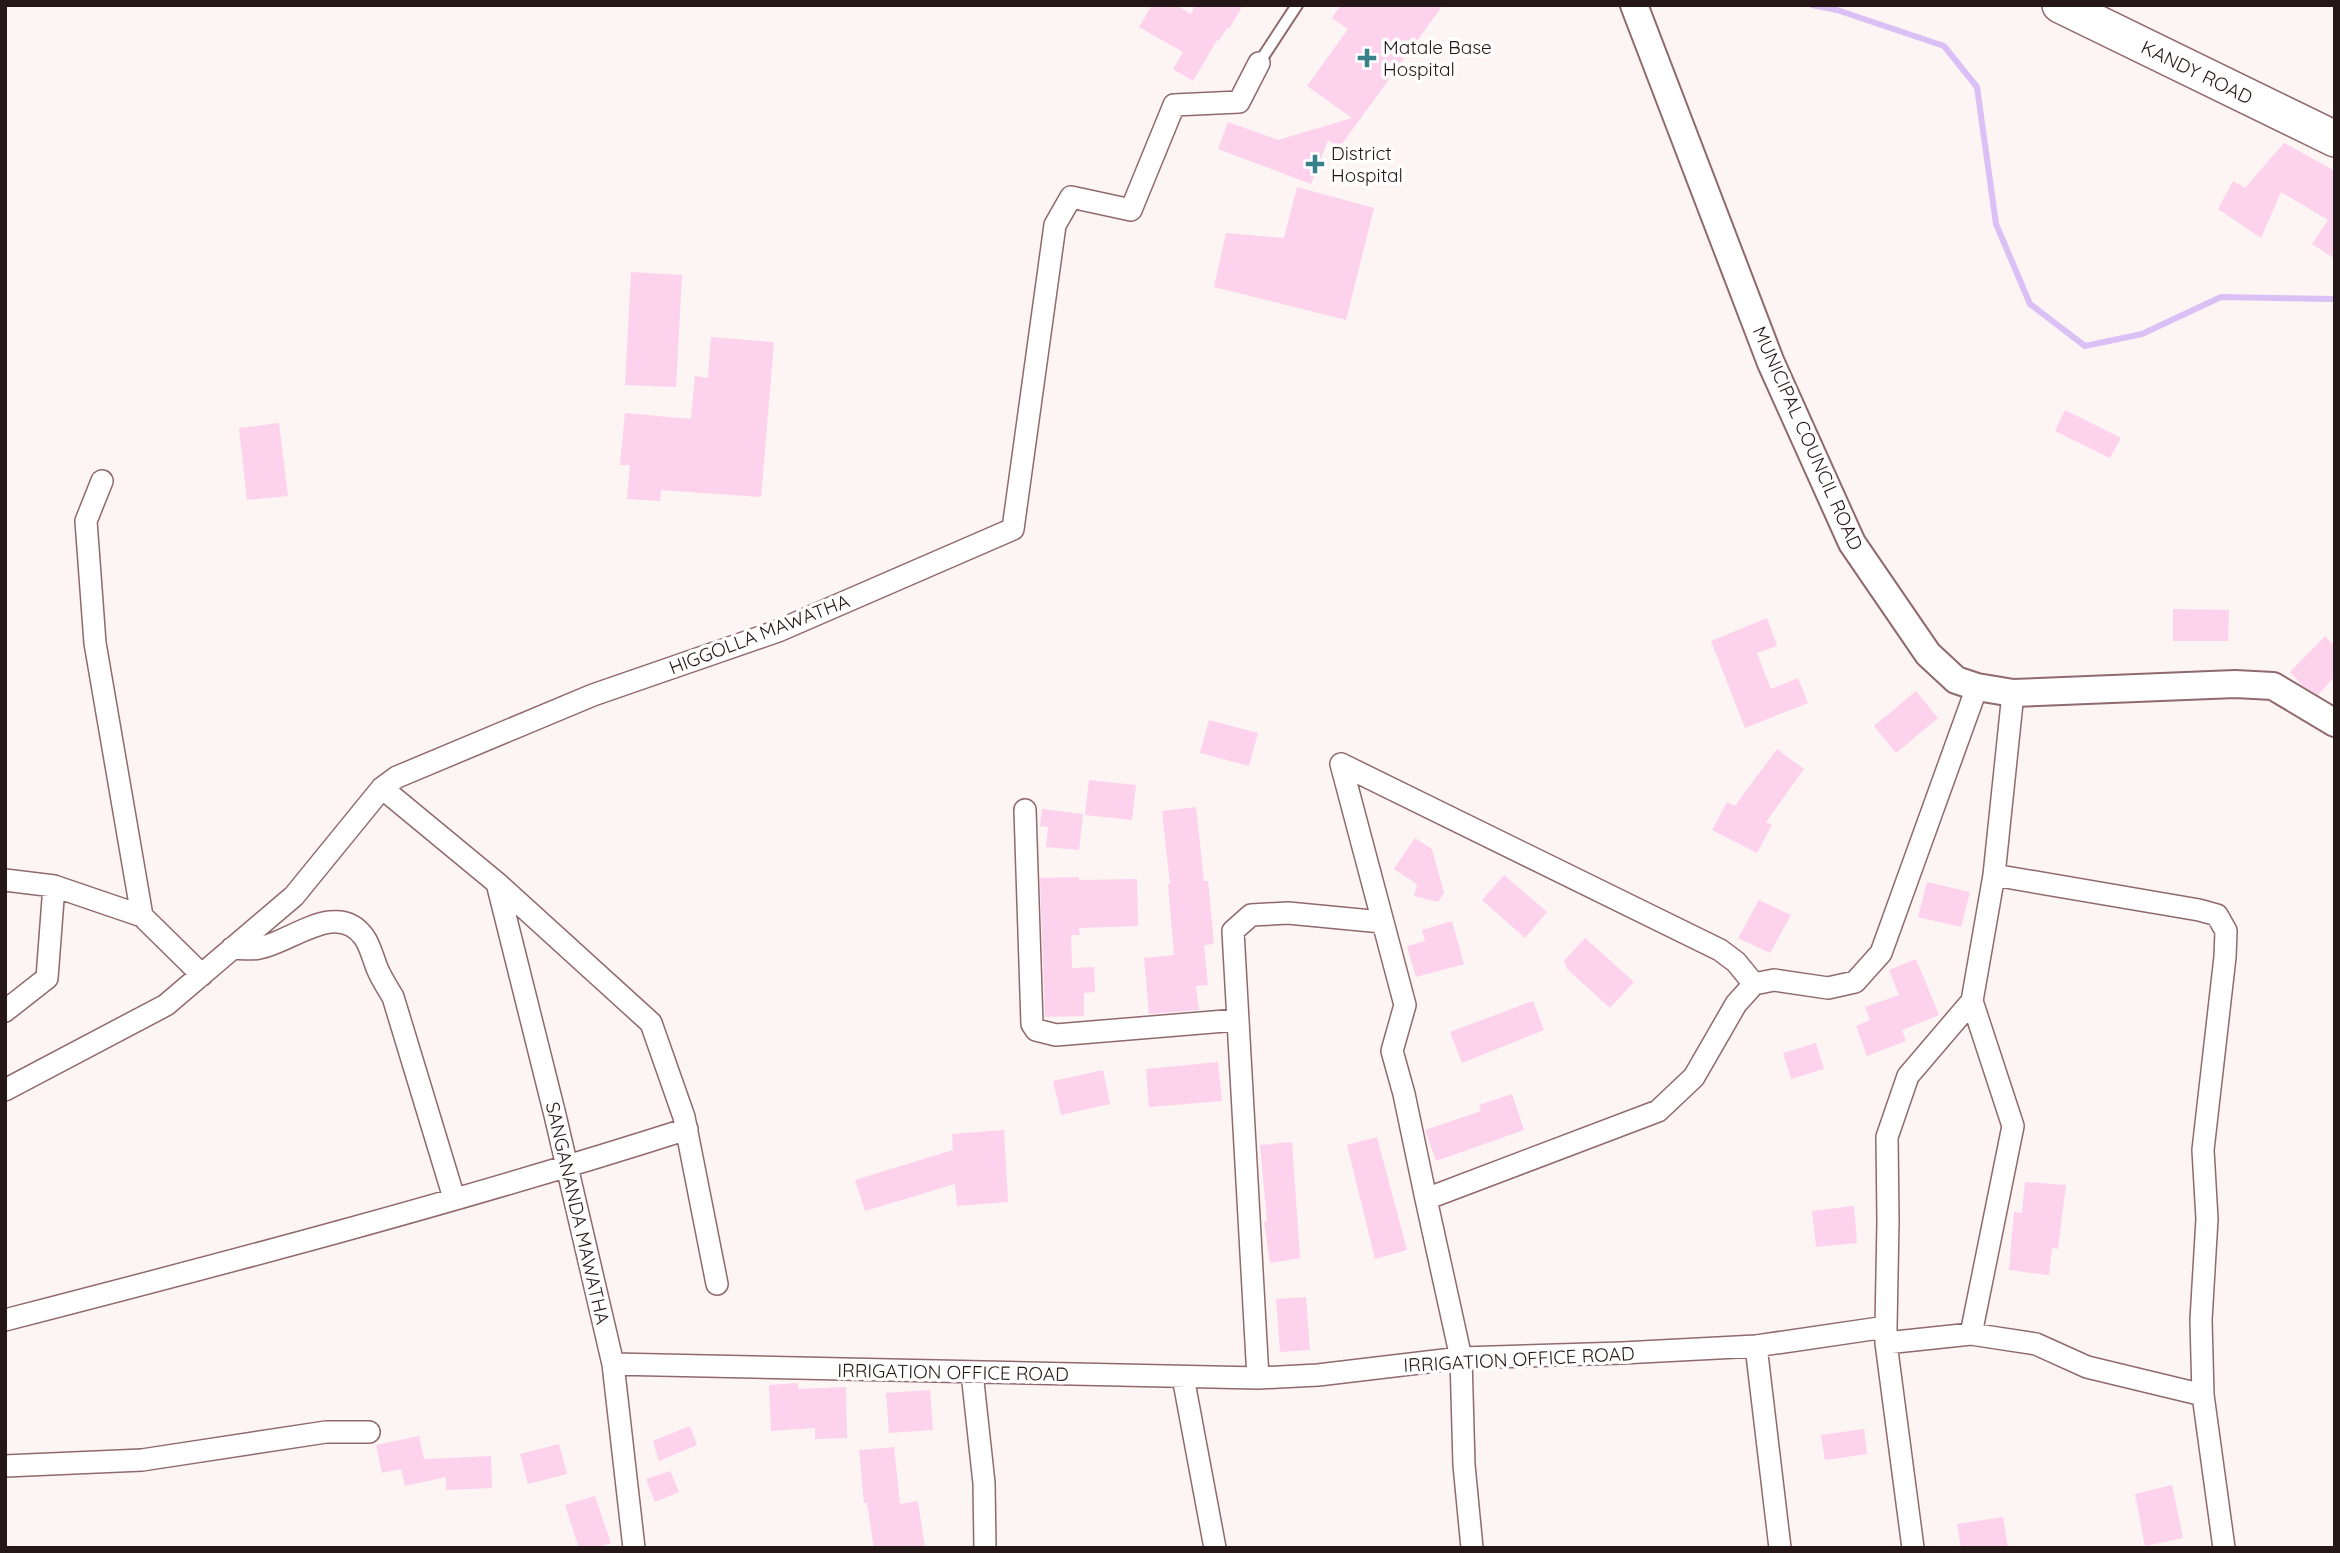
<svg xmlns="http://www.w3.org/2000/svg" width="2340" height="1553" font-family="Quicksand,sans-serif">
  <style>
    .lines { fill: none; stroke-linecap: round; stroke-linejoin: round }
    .stream { stroke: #dac0f5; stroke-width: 6 }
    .building { fill: #fdd2ed }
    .service-casing { stroke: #90696c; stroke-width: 14 }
    .minor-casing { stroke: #90696c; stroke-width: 24 }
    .tertiary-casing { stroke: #90696c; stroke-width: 30 }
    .trunk-casing { stroke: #90696c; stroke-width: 38 }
    .service { stroke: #fff; stroke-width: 10 }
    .minor { stroke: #fff; stroke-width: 21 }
    .tertiary { stroke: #fff; stroke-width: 26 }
    .trunk { stroke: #fff; stroke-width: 35 }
    .poi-dot { fill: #398188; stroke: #fff; stroke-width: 2.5 }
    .labels { text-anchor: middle; stroke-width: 7; stroke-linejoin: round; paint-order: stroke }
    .poi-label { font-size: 19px; fill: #251617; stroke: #fff; text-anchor: start }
    .street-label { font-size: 19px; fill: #251617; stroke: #fff }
  </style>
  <rect width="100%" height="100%" fill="#fdf4f4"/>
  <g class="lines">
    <path class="stream" d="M1812 5 1837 10 1944 46 1977 87 1996 224 2030 304 2085 346 2142 334 2221 297 2335 299"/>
  </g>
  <path class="building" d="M1152 5H1176L1191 14 1195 5H1243L1229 29 1227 28 1219 41 1217 40 1193 81 1173 69 1183 52 1139 27Z
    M1341 5H1443L1339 148 1328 140 1311 184 1218 149 1228 122 1278 140 1352 118 1307 86 1348 29 1332 18Z
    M2284 143 2335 171V259L2312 244 2328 220 2281 192 2261 238 2218 209 2233 181 2245 188Z
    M1297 187 1374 208 1346 320 1214 287 1226 233 1284 238Z
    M631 272 682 275 676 387 625 385Z
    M711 337 774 342 761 497 661 490 660 501 627 499 630 465H620L625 413 691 419 695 376 708 378Z
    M2065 410 2121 438 2110 458 2055 431Z
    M279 423 288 496 247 500 239 428Z
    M2173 609 2229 610 2228 641H2173Z
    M1767 618 1777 646 1757 653 1771 689 1798 678 1808 703 1745 728 1711 641Z
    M2325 636 2335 646V676L2318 695 2302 685 2290 672Z
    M1916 691 1938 718 1896 753 1874 726Z
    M1209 720 1258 733 1249 766 1200 753Z
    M1777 749 1804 769 1766 822 1772 825 1757 853 1712 830 1727 802 1735 806Z
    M1089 780 1136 785 1132 820 1085 815Z
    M1196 807 1204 881H1208L1214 944 1204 945 1208 985 1196 986 1199 1010 1149 1014 1144 958 1174 955 1168 884H1170L1162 811Z
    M1042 809 1083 814 1079 850 1046 847 1048 827 1040 826Z
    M1415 838 1432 849 1444 893 1438 902 1414 896 1417 884 1394 869Z
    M1504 875 1547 912 1525 938 1482 900Z
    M1079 877V880L1137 879 1138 926 1079 928 1080 935H1071L1072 968 1094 967 1095 992 1084 993V1016L1045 1017 1040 878Z
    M1927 882 1970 892 1961 927 1918 917Z
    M1759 900 1791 915 1770 953 1738 938Z
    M1452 921 1464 964 1416 977 1407 946 1425 941 1422 930Z
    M1585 938 1634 982 1610 1008 1567 969 1564 961Z
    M1916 959 1939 1015 1902 1030 1906 1041 1867 1056 1856 1026 1870 1020 1865 1007 1899 995 1889 970Z
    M1533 1001 1544 1030 1462 1063 1450 1032Z
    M1816 1043 1824 1069 1791 1079 1783 1053Z
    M1218 1062 1222 1101 1149 1107 1146 1069Z
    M1103 1070 1110 1104 1061 1115 1053 1081Z
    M1512 1094 1524 1130 1436 1161 1425 1130 1481 1111 1479 1105Z
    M1004 1130 1008 1202 957 1206 955 1184 865 1211 855 1180 953 1150 952 1134Z
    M1377 1137 1407 1250 1375 1259 1347 1145Z
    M1292 1142 1300 1258 1270 1263 1264 1222 1267 1221 1260 1145Z
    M2025 1182 2066 1185 2058 1249 2052 1248 2049 1275 2009 1270 2014 1212 2022 1213Z
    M1854 1206 1857 1243 1816 1247 1812 1211Z
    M1306 1297 1310 1350 1280 1352 1276 1299Z
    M798 1383V1389L846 1387 847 1438 815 1439V1428L771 1431 769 1385Z
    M930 1390 933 1430 889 1433 886 1393Z
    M690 1426 697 1445 659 1461 653 1441Z
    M1864 1429 1867 1454 1825 1460 1821 1435Z
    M419 1436 424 1459 491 1456 492 1488 446 1490V1477L405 1486 401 1469 382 1473 376 1445Z
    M559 1444 567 1474 528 1484 520 1454Z
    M894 1447 900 1504 918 1501 925 1548H874L867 1503H864L859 1450Z
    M670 1471 679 1492 655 1502 646 1479Z
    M2172 1485 2183 1538 2145 1546 2135 1494Z
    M595 1496 611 1543 597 1548H579L565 1505Z
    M2003 1517 2008 1548H1961L1957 1524Z"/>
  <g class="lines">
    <defs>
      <path id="service" d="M1259 63 1297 5"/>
      <path id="minor" d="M102 481 86 521 95 643 142 916
        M1341 764 1720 950 1736 962 1754 984
        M1341 764 1405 1005 1392 1051 1404 1094 1426 1199
        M382 788 497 883 651 1023 684 1117 717 1284
        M1025 810 1032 1024 1036 1030 1056 1035 1237 1020
        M1994 875 2199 910 2217 915 2226 931 2225 957 2203 1150 2207 1219 2201 1320 2203 1395
        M5 880 54 886 47 978 5 1011
        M497 883 555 1115 613 1364 634 1548
        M54 886 142 916 202 975
        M232 948C240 948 251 950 259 948 290 943 337 899 364 937 370 945 373 958 377 968 381 978 387 987 393 997L454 1198
        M5 1090 166 1005 294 896 382 788 397 777 593 695 778 631 1013 529 1055 225 1071 197 1131 210 1174 105 1239 102 1259 63
        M5 1320C234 1261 462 1201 687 1129
        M1886 1327 1888 1221 1887 1137 1908 1076 1972 1001
        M1971 1334 2013 1126 1972 1001 1994 875 2013 693
        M1886 1343 1913 1548
        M1756 1346 1780 1548
        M613 1364 1258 1378 1318 1375 1461 1358 1622 1353 1756 1346 1886 1327V1343L1971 1334 2036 1344 2087 1367 2203 1395 2224 1548
        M972 1373 984 1483 985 1548
        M1183 1377 1215 1548
        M1258 1378 1233 931 1251 915 1288 913 1382 922
        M5 1466 142 1460 326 1432H369
        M1472 1548 1464 1465 1461 1358 1426 1199 1658 1111 1694 1077 1736 1004 1754 984 1774 980 1828 988 1855 982 1881 953 1977 687"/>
      <path id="tertiary" d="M1634 5 1771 363 1852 543 1928 654 1956 680 1977 687 2013 693 2235 684 2273 686 2335 723"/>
      <path id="trunk" d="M2060 5 2335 139"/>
    </defs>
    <use href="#service" class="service-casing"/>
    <use href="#minor" class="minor-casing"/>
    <use href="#tertiary" class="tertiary-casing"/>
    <use href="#trunk" class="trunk-casing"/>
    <use href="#service" class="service"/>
    <use href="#minor" class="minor"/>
    <use href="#tertiary" class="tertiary"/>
    <use href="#trunk" class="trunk"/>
  </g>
  <g class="poi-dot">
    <path d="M1363.5 47.5h7v7h7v7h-7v7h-7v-7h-7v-7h7z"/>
    <path d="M1311.5 153.5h7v7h7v7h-7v7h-7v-7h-7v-7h7z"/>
  </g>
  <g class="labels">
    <g class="poi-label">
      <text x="1383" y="54">Matale Base<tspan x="1383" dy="22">Hospital</tspan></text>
      <text x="1331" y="160">District<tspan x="1331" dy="22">Hospital</tspan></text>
    </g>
    <g class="street-label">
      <text transform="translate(2197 72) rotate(26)" y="7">KANDY ROAD</text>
      <text transform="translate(1808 438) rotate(66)" y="7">MUNICIPAL COUNCIL ROAD</text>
      <text transform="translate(759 634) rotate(-21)" y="7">HIGGOLLA MAWATHA</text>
      <text transform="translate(578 1213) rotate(77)" y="7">SANGANANDA MAWATHA</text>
      <text transform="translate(1519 1359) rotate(-3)" y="7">IRRIGATION OFFICE ROAD</text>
      <text transform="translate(953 1372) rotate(1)" y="7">IRRIGATION OFFICE ROAD</text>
    </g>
  </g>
  <rect width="2340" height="1553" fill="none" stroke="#251617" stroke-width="14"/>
</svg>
